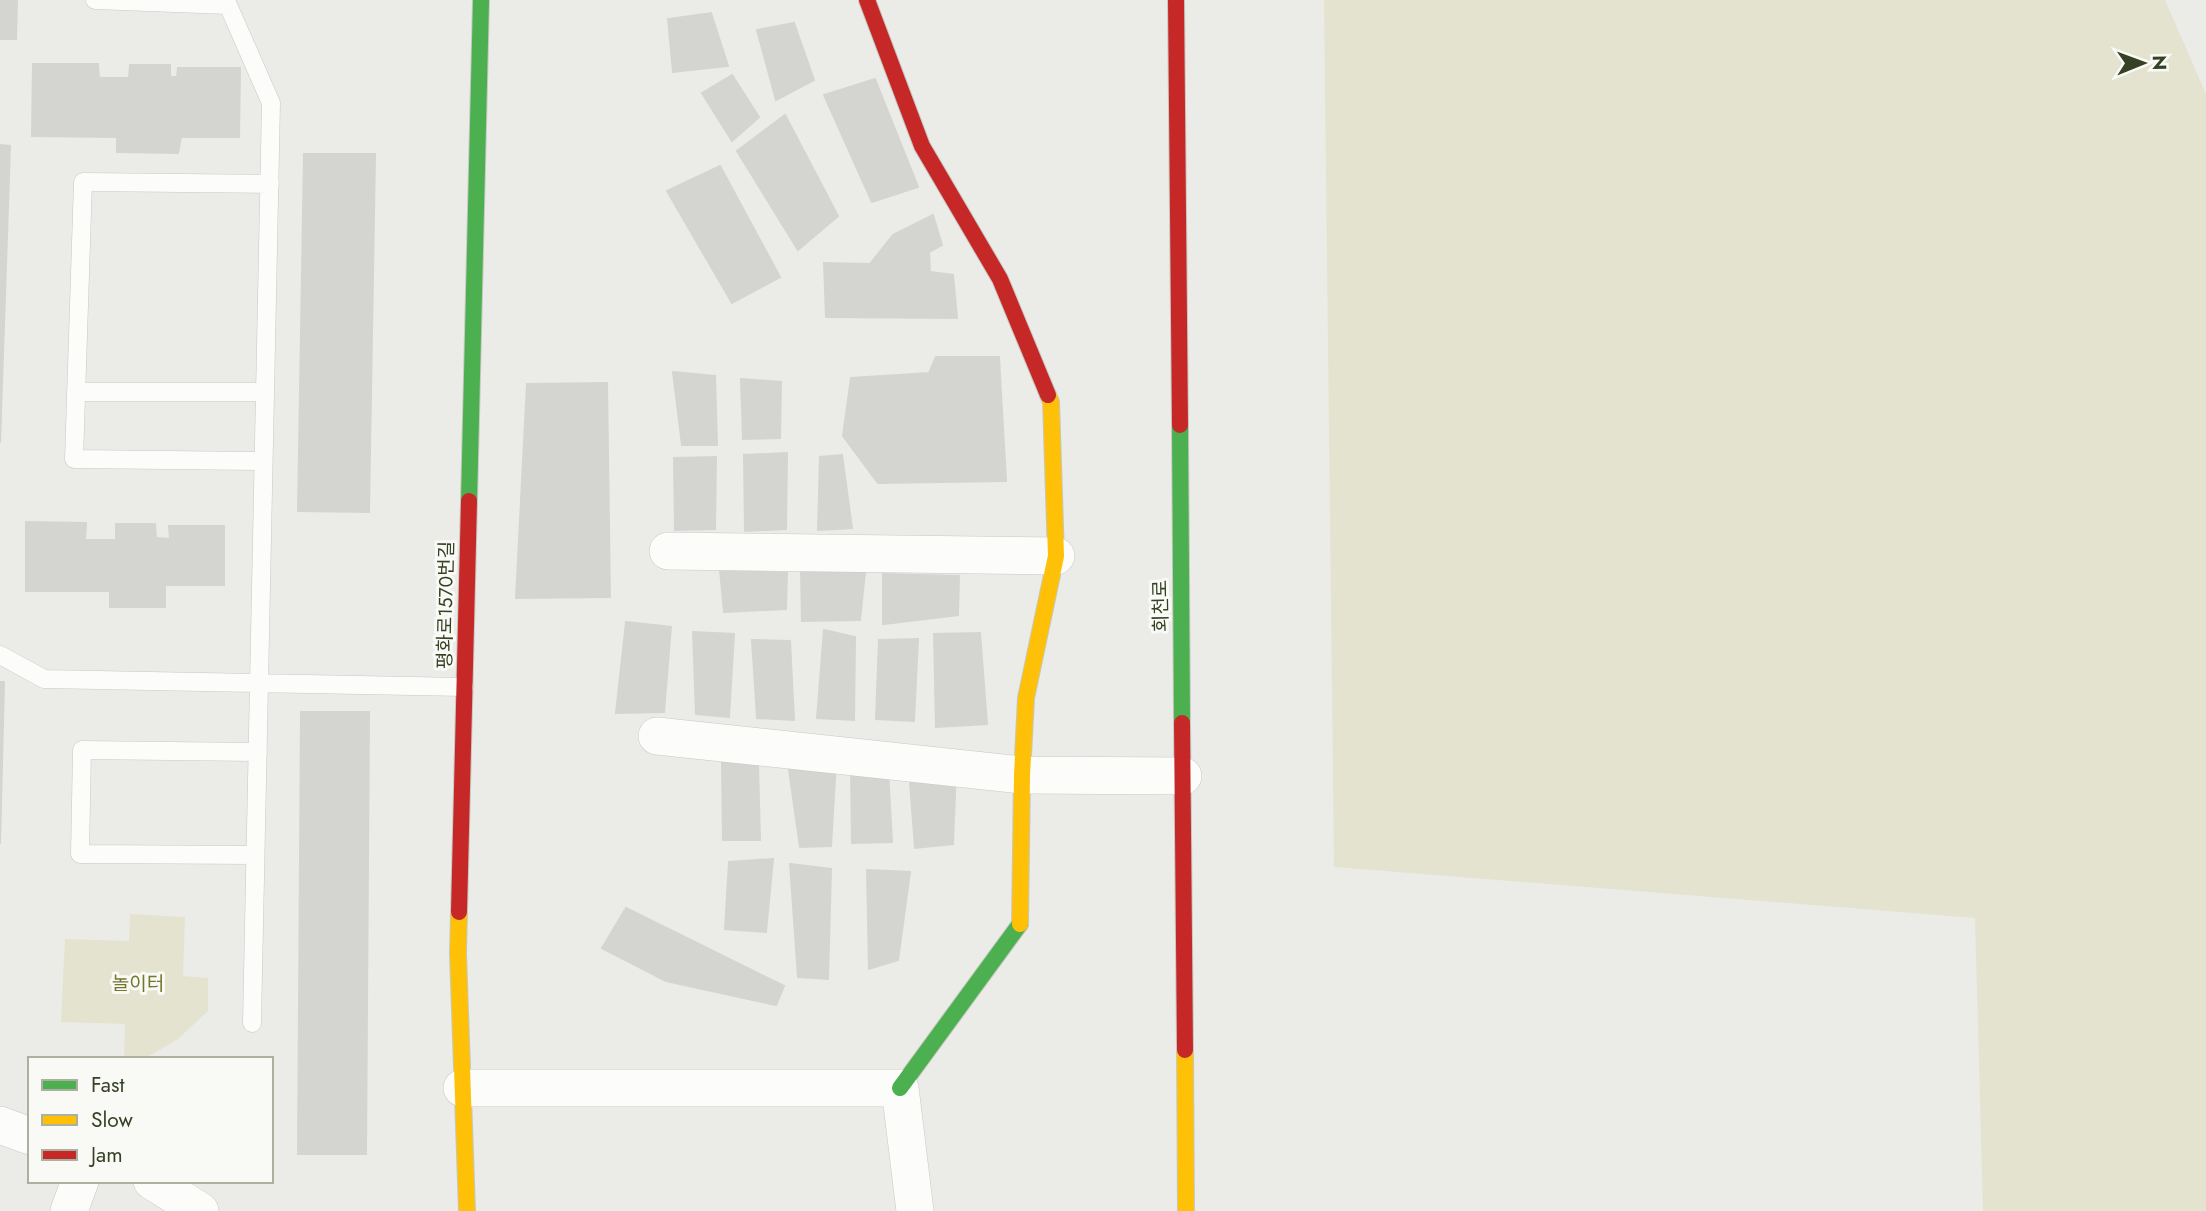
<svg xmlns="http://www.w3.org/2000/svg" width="2206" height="1211" font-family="Jost,'Noto Sans KR',sans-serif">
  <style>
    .green { fill: #e4e3d0 }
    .building { fill: #d4d5d0; stroke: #d4d5d0; stroke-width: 2 }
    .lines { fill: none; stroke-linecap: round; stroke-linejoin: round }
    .lane-casing { stroke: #c7c9c4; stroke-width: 19 }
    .street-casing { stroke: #c7c9c4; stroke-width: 38 }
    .fast-casing { stroke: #c6c8c1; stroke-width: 18 }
    .slow-casing { stroke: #c6c8c1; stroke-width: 18 }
    .jam-casing { stroke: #c6c8c1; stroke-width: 18 }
    .lane { stroke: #fcfcfb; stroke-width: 18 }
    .street { stroke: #fcfcfb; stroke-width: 37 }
    .fast { stroke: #4caf50; stroke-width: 16 }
    .slow { stroke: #ffc107; stroke-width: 16 }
    .jam { stroke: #c62828; stroke-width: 16 }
    .labels { text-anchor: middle; stroke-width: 6; stroke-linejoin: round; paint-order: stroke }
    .street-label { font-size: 19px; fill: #354024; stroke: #f9faf5 }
    .park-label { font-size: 19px; fill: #73772e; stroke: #f9faf5 }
  </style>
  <rect width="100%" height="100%" fill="#ebece7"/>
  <path class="green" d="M1324 0H2165L2206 94V1211H1983L1975 918 1334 867Z
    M130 914 185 917 183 976 208 978V1011L178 1039 144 1059H124L125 1024 61 1022 65 939 129 941Z"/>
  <path class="building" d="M0 0H17L16 39H0Z
    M711 13 728 66 673 72 668 19Z
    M794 23 814 80 776 100 757 30Z
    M33 64H98L99 78H129L130 65H170V77H177L178 68H240L239 137H181L178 153 117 152V137L32 136Z
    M732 75 759 117 732 141 702 93Z
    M875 79 918 187 872 202 824 95Z
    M785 115 838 216 798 250 737 151Z
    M0 145 10 146 0 443Z
    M304 154H375L369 512 298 511Z
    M720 166 780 277 732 303 667 191Z
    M933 215 942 245 929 252 930 272 953 275 957 318 826 317 824 263 870 264 893 235Z
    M936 357H999L1006 481 878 483 843 436 851 378 929 373Z
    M673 372 715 376 717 445H682Z
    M741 379 781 382 780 438 743 439Z
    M607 383 610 597 516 598 527 384Z
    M787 453 786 529 745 531 744 455Z
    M842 455 852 528 818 530 820 457Z
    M716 457 715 529 675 530 674 458Z
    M26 522 86 523 85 540H116V524H155L156 538 170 539 169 526H224V585H165V607H110V591H26Z
    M801 568 865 572 860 620 802 621Z
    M720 570 787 573 786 609 724 612Z
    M883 574 959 576 958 615 883 624Z
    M626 622 671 627 664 712 616 713Z
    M824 630 855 637 854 720 817 718Z
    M693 632 734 634 729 717 696 714Z
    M980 633 987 724 936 727 934 634Z
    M918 639 914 721 876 719 879 640Z
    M752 640 790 641 794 720 757 718Z
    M0 682H4L0 844Z
    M301 712H369L366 1154H298Z
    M722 762 758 765 760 840H723Z
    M836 762 831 846 800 847 788 763Z
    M851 766 888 770 892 842 852 843Z
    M909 769H956L953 844 915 848Z
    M773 859 766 932 725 929 729 862Z
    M790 864 831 869 828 979 798 977Z
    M867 870 910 872 898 960 869 969Z
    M626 908 784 986 776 1005 666 981 602 948Z"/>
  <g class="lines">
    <defs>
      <path id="lane" d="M95 0 228 5 271 103 252 1023
        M76 392H265
        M263 461 74 459 83 182 270 184
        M0 655 44 679 464 687
        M255 855 80 854 82 750 258 752"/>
      <path id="street" d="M668 551 1056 556
        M657 736 1022 775 1183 776
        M462 1088H900L915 1211
        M0 1125 30 1136
        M152 1181 200 1211
        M69 1211 80 1181"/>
      <path id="fast" d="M1180 425 1182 723
        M469 501 481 0
        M900 1088 1020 924"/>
      <path id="slow" d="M459 912 458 953 467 1211
        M1020 924 1022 775 1026 698 1056 556 1051 402 1048 395
        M1185 1050 1186 1211"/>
      <path id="jam" d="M867 0 922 146 1000 279 1048 395
        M1176 0 1180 425
        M1182 723 1185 1050
        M459 912 469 501"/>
    </defs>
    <use href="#lane" class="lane-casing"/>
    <use href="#street" class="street-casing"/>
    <use href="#fast" class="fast-casing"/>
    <use href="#slow" class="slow-casing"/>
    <use href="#jam" class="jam-casing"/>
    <use href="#lane" class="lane"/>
    <use href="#street" class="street"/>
    <use href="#fast" class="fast"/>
    <use href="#slow" class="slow"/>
    <use href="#jam" class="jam"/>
  </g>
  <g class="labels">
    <g class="street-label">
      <text transform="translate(445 605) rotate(-89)" y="7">평화로1570번길</text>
      <text transform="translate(1160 606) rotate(-91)" y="7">회천로</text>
    </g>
    <g class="park-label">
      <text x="138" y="990">놀이터</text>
    </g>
  </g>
  <rect x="28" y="1057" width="245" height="126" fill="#f9faf5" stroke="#abb0a1" stroke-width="2"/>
  <rect x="42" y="1080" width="35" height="10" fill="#4caf50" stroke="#abb0a1" stroke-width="2"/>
  <text x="91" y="1092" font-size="21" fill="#354024">Fast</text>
  <rect x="42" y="1115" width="35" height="10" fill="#ffc107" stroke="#abb0a1" stroke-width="2"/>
  <text x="91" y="1127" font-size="21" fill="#354024">Slow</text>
  <rect x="42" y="1150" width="35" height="10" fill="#c62828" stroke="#abb0a1" stroke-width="2"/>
  <text x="91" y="1162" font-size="21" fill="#354024">Jam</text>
  <g transform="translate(2143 63) rotate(89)" stroke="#f9faf5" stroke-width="5" paint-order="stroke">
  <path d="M0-5L12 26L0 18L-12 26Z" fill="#354024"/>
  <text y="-10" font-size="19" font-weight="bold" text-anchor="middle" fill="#354024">N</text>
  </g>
</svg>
